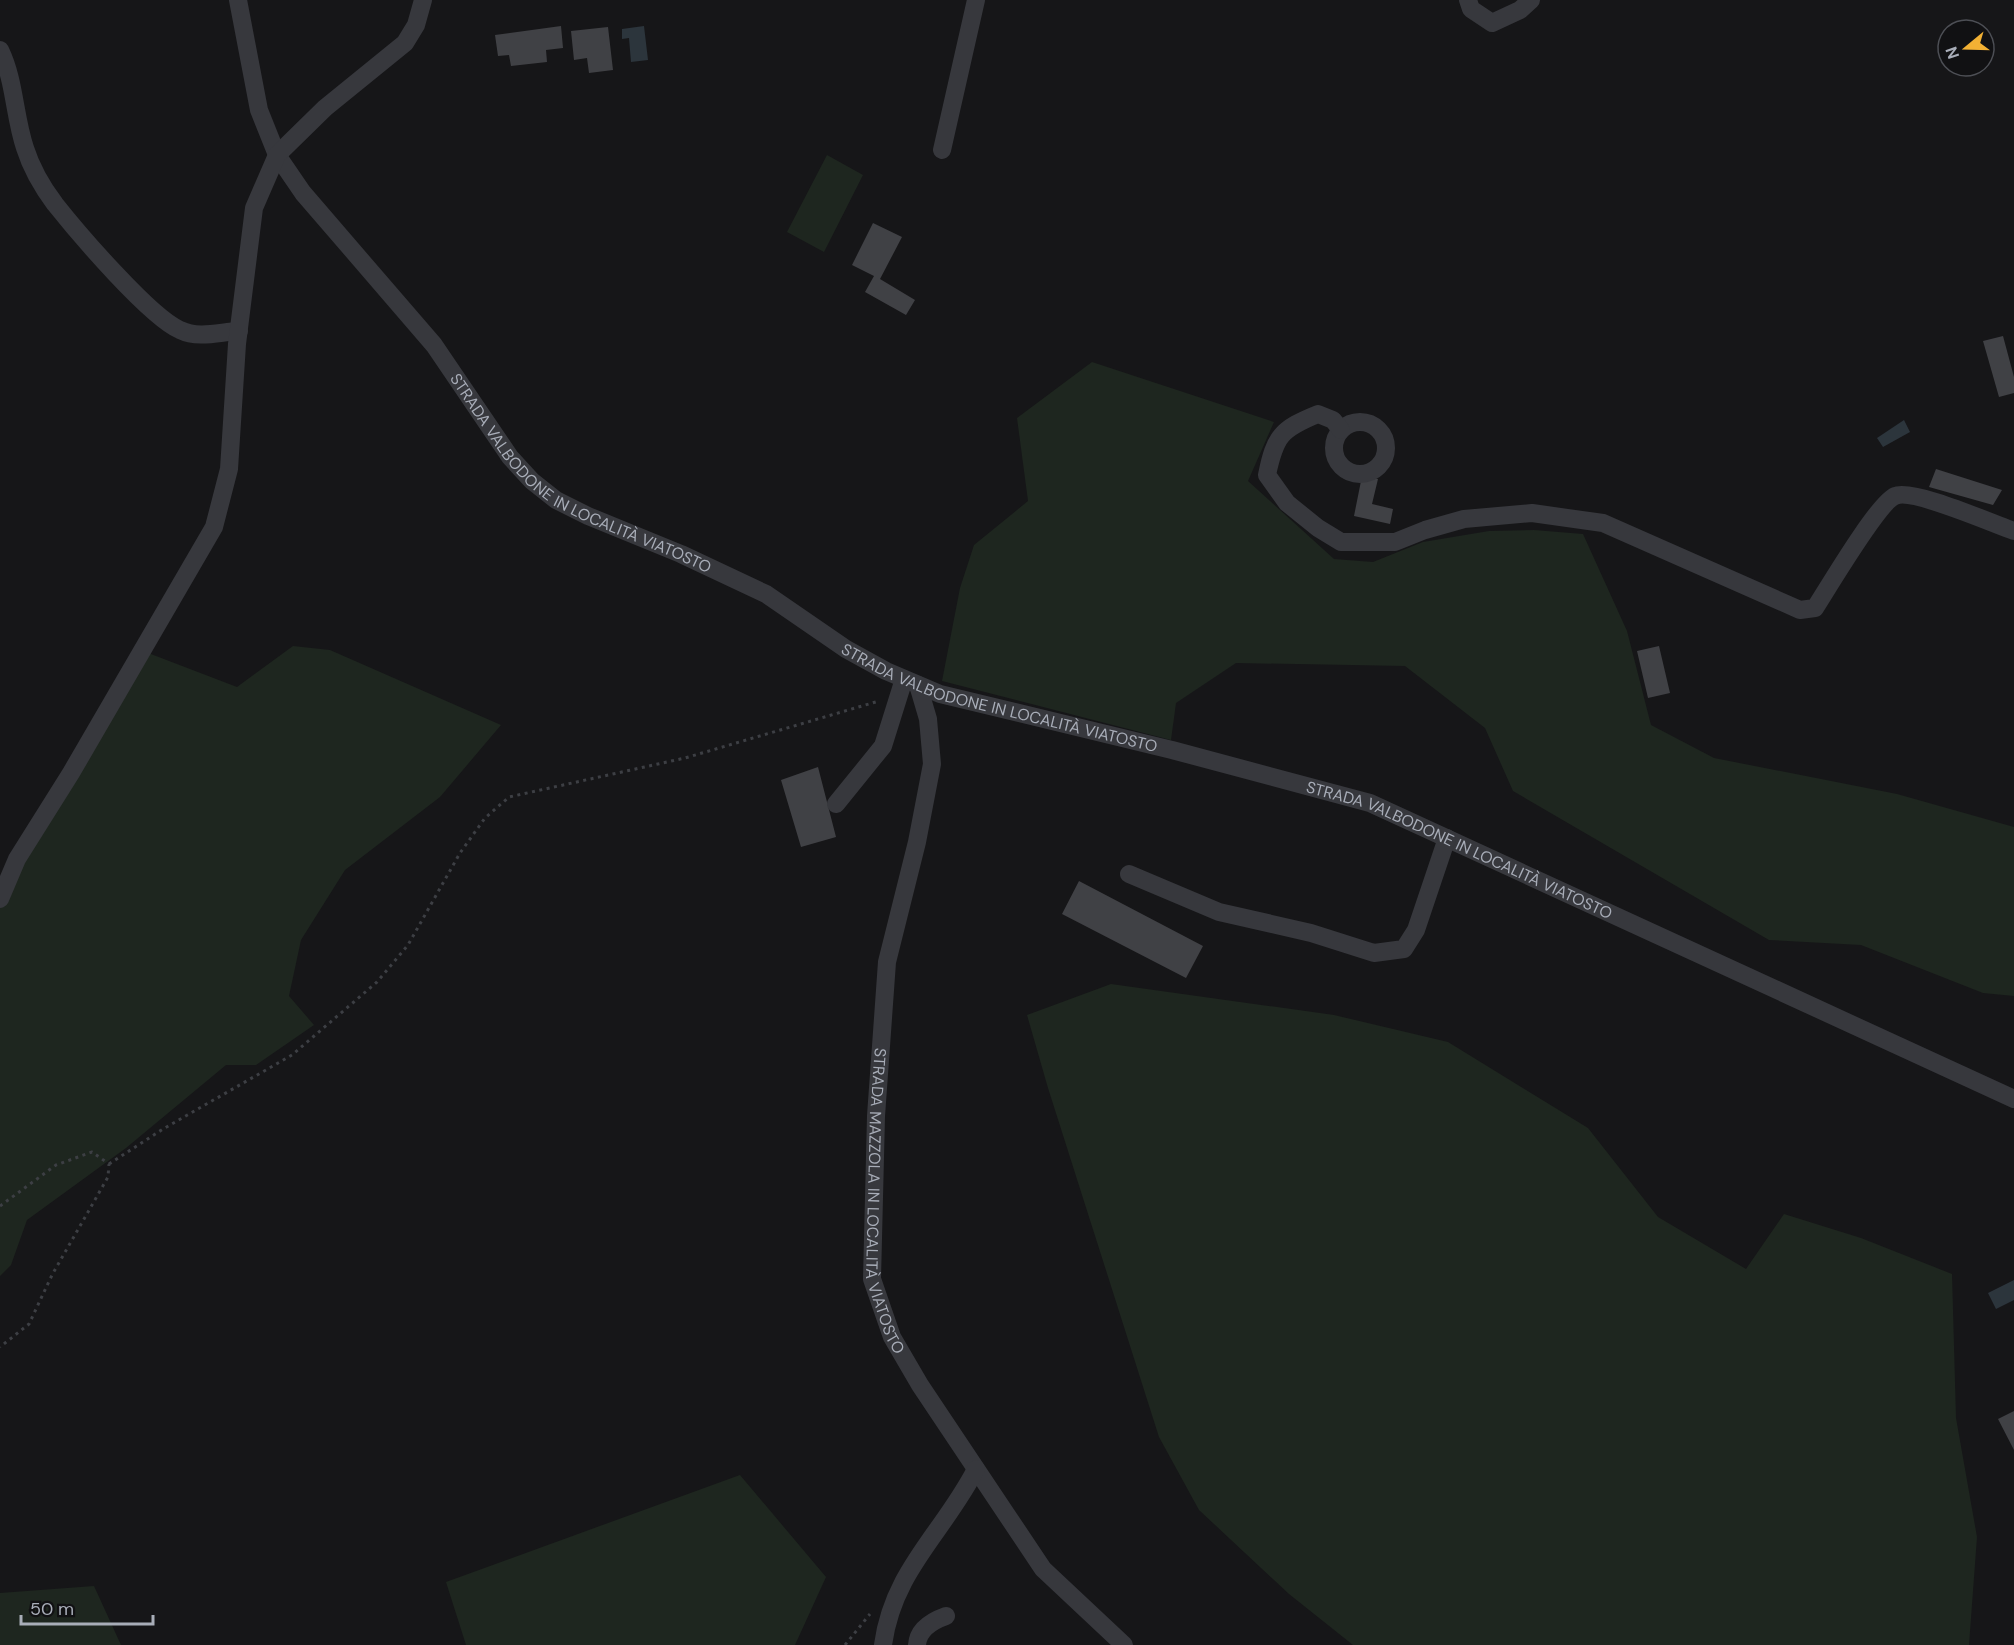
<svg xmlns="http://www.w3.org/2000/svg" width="2014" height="1645" font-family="'DM Sans',sans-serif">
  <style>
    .green { fill: #1e261f }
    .water { fill: #2c353c }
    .building { fill: #404145 }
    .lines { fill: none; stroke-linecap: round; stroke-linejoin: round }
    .path { stroke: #3d3f44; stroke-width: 3; stroke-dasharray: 3 4.5; stroke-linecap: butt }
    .minor { stroke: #37383d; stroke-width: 18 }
    .labels { text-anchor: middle; stroke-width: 6; stroke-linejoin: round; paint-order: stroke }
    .street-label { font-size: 16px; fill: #a8adb8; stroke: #111113 }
  </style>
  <rect width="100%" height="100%" fill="#161618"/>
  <path class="green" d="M827 155 863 175 824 252 787 232Z
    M1092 362 1274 422 1248 481 1334 559 1373 562 1423 542 1489 531 1534 530 1583 534 1627 631 1651 725 1714 758 1897 794 2014 827V996L1983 993 1861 945 1769 940 1513 791 1485 728 1405 666 1236 663 1176 703 1171 740 942 681 960 588 974 545 1028 501 1017 418Z
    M293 646 330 650 501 725 440 797 345 870 301 940 289 996 314 1025 256 1065H226L126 1148 27 1220 11 1265 0 1276V899L143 651 237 687Z
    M1111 984 1334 1015 1448 1042 1588 1128 1658 1217 1746 1269 1784 1214 1861 1238 1952 1274 1956 1418 1977 1537 1969 1645H1353L1289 1594 1199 1510 1159 1437 1048 1088 1027 1015Z
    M740 1475 826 1577 795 1645H466L446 1582Z
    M94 1586 121 1645H0V1593Z"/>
  <path class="water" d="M644 26 648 60 631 62 629 38 622 39V29Z
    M1904 420 1910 432 1883 447 1877 438Z
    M2014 1280V1300L1996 1309 1988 1293Z"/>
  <path class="building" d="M561 26 563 48 546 50 547 62 511 66 509 55 498 56 495 35Z
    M608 27 613 70 589 73 587 58 574 60 571 31Z
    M873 223 902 237 880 279 915 300 906 315 865 292 874 276 852 265Z
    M2003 336 2014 377V393L1999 397 1983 341Z
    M1936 469 2002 490 1993 505 1929 487Z
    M1362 476 1378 479 1372 504 1393 509 1390 524 1354 516Z
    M1659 646 1670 693 1648 698 1637 651Z
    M818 767 836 837 801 847 781 780Z
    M1079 881 1203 946 1186 978 1062 914Z
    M2014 1411V1450L1998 1419Z"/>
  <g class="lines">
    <path class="path" d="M109 1164 163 1129 292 1055 377 982 408 945 460 853 485 818 509 797 685 758 879 701
      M0 1206 56 1165 92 1152 109 1164 108 1177 52 1275 29 1324 0 1347
      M845 1645 870 1614"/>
    <g class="minor">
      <path id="s1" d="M238 0 259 110 277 155 303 193 434 345 510 457 532 481 556 500 588 516 681 554 766 594 846 649 886 671 940 694 1172 750 1370 803 2014 1099"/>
      <path d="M1468 0 1471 9 1492 23 1520 10 1531 0"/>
      <path d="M0 50C15 81 14 115 25 148 31 167 43 188 55 204 78 233 150 317 180 330 199 339 219 332 239 331"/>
      <path d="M942 150 976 0"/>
      <circle cx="1360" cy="448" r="26"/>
      <path d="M1341 430 1333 420 1318 414C1281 429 1275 436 1267 475L1287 503 1318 528 1341 542H1395L1425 530 1464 519 1532 513 1603 523 1800 610 1815 608C1828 588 1878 503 1895 496 1913 488 1993 524 2014 531"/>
      <path id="s2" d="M918 685 928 719 932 764 917 842 887 962 876 1116 872 1279 892 1337 920 1385 1043 1569 1124 1645"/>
      <path d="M836 804 883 746 904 679"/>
      <path d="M1129 874 1219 912 1311 933 1374 953 1404 949 1416 930 1447 838"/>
      <path d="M0 899 17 859 71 773 214 527 229 469 237 344 254 208 277 155 325 108 405 43 416 25 423 0"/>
      <path d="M883 1645C893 1570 944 1532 976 1469"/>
      <path d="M917 1645C918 1629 932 1621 946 1616"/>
    </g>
  </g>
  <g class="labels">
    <g class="street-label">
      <text dy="6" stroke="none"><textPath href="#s1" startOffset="609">STRADA VALBODONE IN LOCALITÀ VIATOSTO</textPath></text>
      <text dy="6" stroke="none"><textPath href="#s1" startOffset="1095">STRADA VALBODONE IN LOCALITÀ VIATOSTO</textPath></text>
      <text dy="6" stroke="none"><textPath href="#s1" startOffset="1581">STRADA VALBODONE IN LOCALITÀ VIATOSTO</textPath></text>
      <text dy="6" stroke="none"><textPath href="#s2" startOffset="525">STRADA MAZZOLA IN LOCALITÀ VIATOSTO</textPath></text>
    </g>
  </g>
  <g transform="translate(1966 48) rotate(251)"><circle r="28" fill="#111113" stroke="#4d4f55" stroke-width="1.5"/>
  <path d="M0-4.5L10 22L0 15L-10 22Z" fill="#f2b134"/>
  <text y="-9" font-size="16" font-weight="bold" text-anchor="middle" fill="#a8adb8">N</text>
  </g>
  <path d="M21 1615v9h132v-9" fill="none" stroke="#a8adb8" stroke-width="3"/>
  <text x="30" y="1615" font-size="18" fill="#a8adb8" stroke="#111113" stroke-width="4.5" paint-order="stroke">50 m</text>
</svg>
